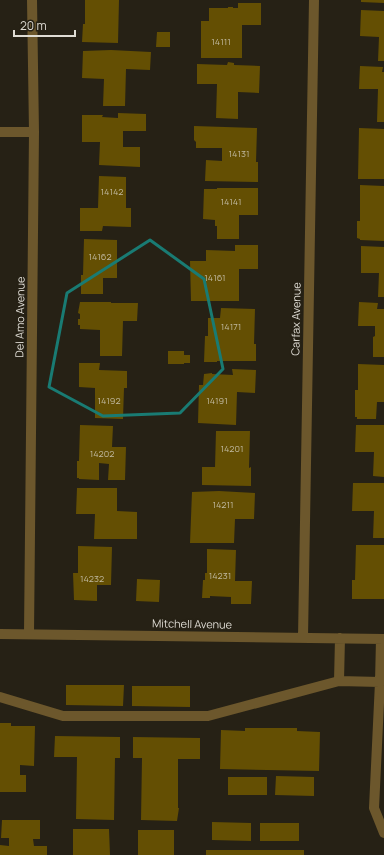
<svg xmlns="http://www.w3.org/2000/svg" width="384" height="855" font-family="Manrope,sans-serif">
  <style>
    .building { fill: #644f03 }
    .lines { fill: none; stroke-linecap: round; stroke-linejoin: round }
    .minor { stroke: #6c572c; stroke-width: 10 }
    .marked { fill: none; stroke: #197b73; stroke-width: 3; stroke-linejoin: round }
    .labels { text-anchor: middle; stroke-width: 4; stroke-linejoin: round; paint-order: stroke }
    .number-label { font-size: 9px; fill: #c0b9a0 }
    .street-label { font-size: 11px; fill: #dfdcd4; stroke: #262115 }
  </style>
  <rect width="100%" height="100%" fill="#262115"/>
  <path class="building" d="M85 0H119L118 43 82 42 83 24H85Z
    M361 0H384V3L361 2Z
    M238 3H261V25H242V58H201V21H209V8H228V7H233V8H238Z
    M361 10 384 11V61H378L379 37 360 36Z
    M157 32H170V47H156Z
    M111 50 151 52 150 70 126 69 125 106H103L104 79 82 78 83 51Z
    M228 62 234 63V65L260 66 259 93 238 92V119L216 118 217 84H197V64L227 65Z
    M360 66 383 67 382 72H384V122H377L378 89H359Z
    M118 113 146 114V131H123V147H140V167L99 165 100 142H82V115H103L102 117 118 118Z
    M194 126 257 128 256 162H258V182L205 181 206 160 222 161V148H196V142L194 140Z
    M359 128 384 129V179H358Z
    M99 176 126 177V208H131V227L103 226 102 231H80V208H98Z
    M360 185 384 186V241L360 240V239L357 238V221H360Z
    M217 188H258V215H239V239H217V226H215V220L203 219 204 189H217Z
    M84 239 117 240V278H103V294H81V275H83Z
    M235 245H258V269H239V301H191L190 261H206V250L235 251Z
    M361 246 384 247V297H378L379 273H361Z
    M80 302H111V303H138L137 321H123L122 356H100V330L80 329V325H78V319H80V314L78 313Z
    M359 302 378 303 377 309H384V357H373V337L375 336V326H358Z
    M221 308 255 309 254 344H256V361H217V362H204L205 336H208V318H220Z
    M168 351H184V355H190V363H184V364H168Z
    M79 363H100L99 370 127 371V388H124L123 419 95 418V388L79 387Z
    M358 364 384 365V402H377L376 419H357V417H355V390H358Z
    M232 369 256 370 255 393 237 392 236 425 198 423 199 385H203L204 374 212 373V374L233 375Z
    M80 425 113 426 112 447H126L125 480H108L109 464 99 463V480L79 479V478H77V461H79Z
    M356 425H384V477L373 476 374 452H355Z
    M216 431H250L249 468 251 467V486L202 485V467H215Z
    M353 483H384V538H373L374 511H352Z
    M77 488H117V511L137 512V539H94L95 514H76Z
    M219 491 255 493 254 519H235L234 543H190L192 492Z
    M356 545H384V599H352V580H355Z
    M78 546 112 547 111 585H97V601L74 600 73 573H78Z
    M207 549 236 550 235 581H252L251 604H231V597L210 596V598H202L203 580H205V573H207Z
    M137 579 160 580 159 602 136 601Z
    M66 685H124L123 706 66 705Z
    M132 686H190V707L132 706Z
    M0 723H11V726H35L34 766 20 765V775H26V792H0Z
    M245 728H297V731L320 732 319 771 220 769 221 730 245 731Z
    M55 736 120 737V758H115L114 820 76 819 77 757H54Z
    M133 737 200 738V759H178V808H179L177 821 141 820 142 758H133Z
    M276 776 314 777V796L275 795Z
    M228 777H267V795H228Z
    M2 820H40V839H33L34 846H47V855H0V845L9 846V838H1Z
    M212 822 251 823V841L212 840Z
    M260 823H299V841H260Z
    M73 829H109L110 855H73Z
    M138 830H174V855H138Z
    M206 850H304V855H206Z"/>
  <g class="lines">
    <path class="minor" d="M0 132H34
      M0 634 384 639
      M29 634 34 132 32 0
      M303 638 314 0
      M381 639 380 682 374 808 384 833
      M339 681 340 638
      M0 697 63 716H208L339 681 380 682"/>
  </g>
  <path class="marked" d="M150 240 204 279 223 369 180 413 103 416 49 387 67 293Z"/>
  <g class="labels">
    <g class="number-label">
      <text x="221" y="45">14111</text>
      <text x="239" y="157">14131</text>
      <text x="112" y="195">14142</text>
      <text x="231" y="205">14141</text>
      <text x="100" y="260">14162</text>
      <text x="215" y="281">14161</text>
      <text x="231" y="330">14171</text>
      <text x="109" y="404">14192</text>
      <text x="217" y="404">14191</text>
      <text x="232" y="452">14201</text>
      <text x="102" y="457">14202</text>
      <text x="223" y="508">14211</text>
      <text x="220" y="579">14231</text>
      <text x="92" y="582">14232</text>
    </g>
    <g class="street-label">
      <text transform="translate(20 317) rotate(-89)" y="4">Del Amo Avenue</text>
      <text transform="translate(296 319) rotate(-89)" y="4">Carfax Avenue</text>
      <text transform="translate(192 624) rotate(1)" y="4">Mitchell Avenue</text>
    </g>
  </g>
  <path d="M14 30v6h61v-6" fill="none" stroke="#dfdcd4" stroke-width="2"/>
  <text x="20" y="30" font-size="12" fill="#dfdcd4" stroke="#262115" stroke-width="3" paint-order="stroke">20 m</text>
</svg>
